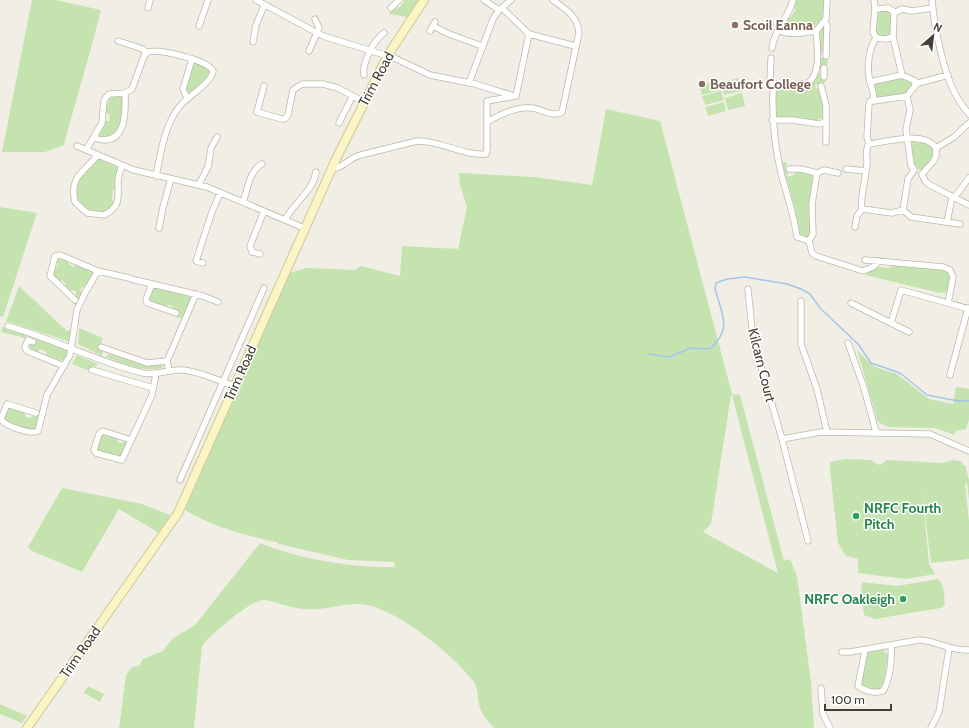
<svg xmlns="http://www.w3.org/2000/svg" width="969" height="728" font-family="Cabin,sans-serif">
  <style>
    .green { fill: #c5e3af; fill-rule: evenodd }
    .lines { fill: none; stroke-linecap: round; stroke-linejoin: round }
    .stream { stroke: #a4c4eb; stroke-width: 1.5 }
    .minor-casing { stroke: #bcb8a8; stroke-width: 7 }
    .secondary-casing { stroke: #cfc797; stroke-width: 10 }
    .minor { stroke: #fff; stroke-width: 5.5 }
    .secondary { stroke: #fbf5c5; stroke-width: 8 }
    .education-dot { fill: #8d6e63; stroke: #fff; stroke-width: 1.5 }
    .leisure-dot { fill: #2e9e5b; stroke: #fff; stroke-width: 1.5 }
    .labels { text-anchor: middle; stroke-width: 3; stroke-linejoin: round; paint-order: stroke }
    .education-label { font-size: 14px; font-weight: bold; fill: #785e54; stroke: #fff; text-anchor: start }
    .street-label { font-size: 14px; fill: #433f35; stroke: #fff }
    .leisure-label { font-size: 14px; font-weight: bold; fill: #27864d; stroke: #fff; text-anchor: start }
  </style>
  <rect width="100%" height="100%" fill="#f1efe5"/>
  <path class="green" d="M32 0H56L101 10C90 55 76 99 64 145L45 152H2Z
    M403 0H420L407 17 389 14 396 6 399 8 404 2Z
    M795 0H825L823 19C813 30 801 31 786 31L782 26 787 17 790 18 796 9 793 8Z
    M879 10H887L892 13V33L890 36 877 37 874 30Z
    M824 26V51L821 54V58H828L827 66H823L819 70V33Z
    M197 63 211 71 209 78 188 94 185 87 192 66Z
    M818 74H820L822 78 827 77 826 82 815 85 816 88 819 90 824 103 823 118 815 121 800 117H778L775 115V96L777 89 807 86Z
    M738 78 741 91 724 95 721 83Z
    M897 78H904L912 82C913 96 887 98 877 98L874 84Z
    M718 80 721 90 702 95 699 85Z
    M721 91 724 100 705 105 702 96Z
    M742 93 745 106 728 110 725 98Z
    M118 95 123 96C125 107 124 128 114 136 112 137 107 138 105 139L99 136 105 121H109L110 114 106 113 107 104 111 96Z
    M724 102 726 111 708 116 705 107Z
    M606 109 660 121 732 394 740 395 784 561 790 559 797 576 811 682 814 728H494C489 722 483 716 480 708 477 700 479 689 474 682 454 655 394 606 360 604 341 603 324 611 303 609 290 608 278 602 265 600 251 599 210 635 202 646L194 728H119L126 675 132 667 139 666 143 659 163 651 172 639 195 625 260 543C299 559 353 568 395 567L394 562 348 560 279 544 276 542C244 535 213 527 185 510L289 273 307 268 355 270 361 266 400 276 402 246 458 249 467 207 460 185 459 173 534 177 592 185ZM731 395H732L778 573 703 532 711 524Z
    M913 141 929 144 934 149 932 160 921 171 913 165 911 144Z
    M99 159 119 168 117 189 113 190 112 200 115 202C90 236 51 183 99 159Z
    M786 162 788 176H792L796 171C804 171 809 173 815 178L812 232 808 237H802L799 234 795 209 782 163Z
    M0 207 37 213 3 317 0 316Z
    M59 257 69 261 68 264 74 267 76 264 92 271 93 274 85 288 82 287 80 290 82 293 76 306 73 302 76 299V292L74 290 68 291 64 287 66 284 62 280 59 282 52 276 53 268 56 269 58 263 54 262 55 260Z
    M892 265 942 269 946 271 950 278 947 292 940 293 865 275 877 267 889 268Z
    M19 286 67 331 71 330 70 342 6 321Z
    M157 288 188 295 191 298 183 319 176 317 177 312 173 309 172 306 168 305 166 307 151 304 148 299 152 290Z
    M2 327 29 334 69 349 66 359 63 361 46 355 47 352 40 349 38 352 31 349 29 345 31 342 34 344 36 339 27 335 25 338 1 332Z
    M79 328 103 338 99 348 103 352 102 356 78 344Z
    M857 350 871 364 878 368 897 374 929 399 953 404 956 387 969 389V420L966 429 955 431V435L935 428 888 427 878 422Z
    M109 354 149 366 161 365 164 367C146 374 123 363 106 357Z
    M77 355 98 364 97 365 87 370 72 364Z
    M8 407 24 411 26 417 30 418 35 415 36 410 40 411 37 428 34 431 6 422 3 418Z
    M104 434 117 438 118 442 122 443 125 441 129 442 121 458 97 451 96 447 100 435Z
    M845 459 871 460 875 463 880 465 887 460 943 463 953 460 961 461 963 465H965L969 480V501L967 482 965 485 969 521V559L931 563 922 489 929 564 935 574 906 579 858 573V559L846 556 838 543 830 470V462Z
    M62 488 142 504 170 515 159 533 119 509 82 572 32 551 28 547Z
    M938 579C945 586 944 595 945 605L941 608 875 619 864 615 861 593 862 582 897 586Z
    M882 649 888 655 883 688 878 691 861 685 867 653Z
    M88 686 104 694 100 702 84 693Z
    M0 703V704L27 716 22 723 0 714Z"/>
  <g class="lines">
    <path class="stream" d="M649 354 669 357 691 348 710 349C733 328 722 315 715 289L716 283 727 279 745 277 787 284 801 289 810 294 820 308 858 344 871 363 900 373 927 395 958 401H969"/>
    <defs>
      <path id="minor" d="M256 0 323 36 388 56
        M484 0 499 10
        M874 0 875 9
        M932 0C934 27 944 76 958 99 961 104 965 109 969 114
        M148 8 150 0
        M391 8 399 0
        M502 8 529 34 575 46
        M824 22 827 25 826 56
        M199 26 208 0
        M433 26 449 34 482 46
        M430 31 435 22
        M816 31 826 19 827 0
        M893 37 886 39 876 38 873 32 875 9 888 8 895 12
        M118 41 143 49 146 53
        M253 42 256 25 264 6
        M772 48C774 30 789 17 793 0
        M309 51 319 28 315 19
        M388 55 430 75 475 84 514 96
        M771 58 770 80 775 87 773 92C772 121 775 149 782 177 788 198 794 216 797 237L809 241
        M364 75C362 62 374 40 384 33
        M902 75 893 37 894 13 902 9 912 11 933 8
        M824 77V68
        M870 82 902 75 915 81V86L907 96 874 101
        M469 83 493 19 499 10 511 0
        M915 84 948 75
        M264 86 257 112 282 119H285L288 115 293 90 302 84H323L338 88 364 102
        M775 87 808 83C822 72 817 47 816 31 803 33 790 36 778 30
        M516 96 529 34
        M187 98 183 89 192 59
        M772 120H792L819 124 826 122V105L821 86
        M487 122C499 115 517 106 532 108 541 109 554 118 562 112L579 33C578 16 565 9 553 0
        M339 123 352 97
        M94 138C125 148 126 116 125 93
        M826 142V122
        M869 144 867 137 869 104 870 101H874C874 93 873 92 871 85 866 71 868 50 876 38
        M77 146 134 170 207 187 304 228
        M936 148 954 137 969 123
        M86 150 102 123 104 100 109 94 125 93 132 89 144 56 148 52C160 49 208 60 213 71 212 83 188 96 180 106 164 125 161 153 156 176
        M97 156C84 172 69 176 75 202L87 213 104 215C121 207 118 197 118 182 118 176 120 171 122 166
        M331 169C343 168 346 161 357 156L417 141C440 140 462 156 486 154L487 149V101L516 96
        M789 169H801L817 173 812 204 813 234 809 241 812 253 816 256 863 271 873 267 879 261
        M846 169 866 171
        M817 173 824 170 838 173
        M922 174 925 181 930 185 969 205
        M199 184 208 167 211 148 217 137
        M954 198 969 178
        M243 202C248 189 249 171 262 164
        M862 209C859 202 867 173 867 162 867 155 865 150 869 144 887 142 924 130 936 148V156L933 162 922 174
        M862 209 892 213 903 210
        M903 210 908 179 914 170 911 165 906 129 910 110 907 96
        M903 210 911 217 960 224
        M285 220C294 202 313 192 316 172
        M947 222 952 197
        M855 227 857 216 862 209
        M159 228 163 207 171 179
        M260 254 252 252 250 246 264 211
        M865 260 943 267 950 270 953 277 948 303
        M203 263 196 261 212 212 220 193
        M131 279 203 296 218 302
        M152 284 146 299 147 303 176 313
        M748 289 753 339 782 439 808 541
        M75 300 50 276 55 256 60 255 98 271 129 278
        M801 301V344L817 389 827 432
        M851 303 909 332
        M891 323 901 290 969 309
        M8 326C54 339 97 362 143 373 157 376 169 369 182 370 199 371 219 381 235 386
        M33 342 28 340 25 347 27 351 64 366
        M848 343 864 388 876 432
        M101 347 147 363 167 361
        M92 370 153 388
        M169 371 167 361 196 294
        M950 375 968 308
        M36 413 7 404 1 419C4 426 32 435 38 431L47 395 70 355 77 310 86 291 98 271
        M128 439 103 431 99 434 94 450 96 453 122 460 152 395 156 374
        M782 439 821 432 930 434 969 451
        M180 480 264 288
        M865 650 858 686C865 691 874 694 883 691 890 680 892 659 891 646
        M842 652H850L919 640C939 641 948 651 969 650
        M821 688 823 714 830 728
        M931 728 939 712 949 649"/>
      <path id="secondary" d="M27 728 178 513 336 159 388 55 424 0"/>
    </defs>
    <use href="#minor" class="minor-casing"/>
    <use href="#secondary" class="secondary-casing"/>
    <use href="#minor" class="minor"/>
    <use href="#secondary" class="secondary"/>
  </g>
  <g class="education-dot">
    <circle cx="735" cy="25" r="4"/>
    <circle cx="702" cy="84" r="4"/>
  </g>
  <g class="leisure-dot">
    <circle cx="856" cy="516" r="4"/>
    <circle cx="903" cy="599" r="4"/>
  </g>
  <g class="labels">
    <g class="education-label">
      <text x="743" y="30">Scoil Eanna</text>
      <text x="710" y="89">Beaufort College</text>
    </g>
    <g class="street-label">
      <text transform="translate(376 79) rotate(-62)" y="5">Trim Road</text>
      <text transform="translate(762 365) rotate(76)" y="5">Kilcarn Court</text>
      <text transform="translate(240 373) rotate(-66)" y="5">Trim Road</text>
      <text transform="translate(80 652) rotate(-55)" y="5">Trim Road</text>
    </g>
    <g class="leisure-label">
      <text x="864" y="513">NRFC Fourth<tspan x="864" dy="16">Pitch</tspan></text>
      <text x="895" y="604" text-anchor="end">NRFC Oakleigh</text>
    </g>
  </g>
  <g transform="translate(933 36) rotate(28)" stroke="#ffffff" stroke-width="3" paint-order="stroke">
  <path d="M0-3L7 15L0 10L-7 15Z" fill="#433f35"/>
  <text y="-6" font-size="11" font-weight="bold" text-anchor="middle" fill="#433f35">N</text>
  </g>
  <path d="M825 704v6h66v-6" fill="none" stroke="#433f35" stroke-width="2"/>
  <text x="831" y="704" font-size="12" fill="#433f35" stroke="#ffffff" stroke-width="3" paint-order="stroke">100 m</text>
</svg>
